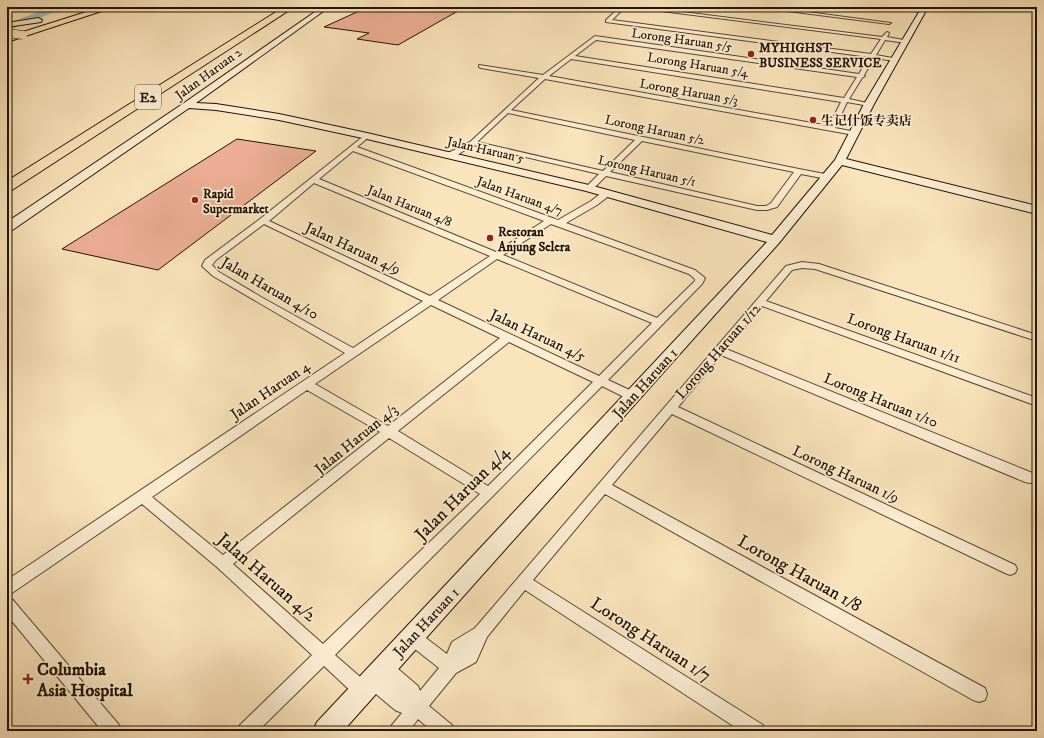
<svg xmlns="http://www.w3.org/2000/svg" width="1044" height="738" font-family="'IM FELL DW Pica','Noto Serif SC',serif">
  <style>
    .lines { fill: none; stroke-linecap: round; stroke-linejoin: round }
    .river { fill: #a0bdb8; fill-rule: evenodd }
    .building { fill: #ecae95; stroke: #221201 }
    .street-casing { stroke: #584630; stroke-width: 2 }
    .secondary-casing { stroke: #221201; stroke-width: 2 }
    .primary-casing { stroke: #221201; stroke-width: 2 }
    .highway-casing { stroke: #221201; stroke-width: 2 }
    .street { fill: #fcedd3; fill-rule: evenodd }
    .secondary { fill: #fcedd3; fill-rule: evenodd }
    .primary { fill: #fae4bb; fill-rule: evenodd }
    .highway { fill: #fae4bb; fill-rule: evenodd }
    .primary-bridge-casing { stroke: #221201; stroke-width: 9; stroke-linecap: butt }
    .primary-bridge { stroke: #fae4bb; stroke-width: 8 }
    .poi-dot { fill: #8f2418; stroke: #fcedd3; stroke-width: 1.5 }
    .labels { text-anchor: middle; stroke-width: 3.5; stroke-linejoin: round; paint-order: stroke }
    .far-street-label { font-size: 13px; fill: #221201; stroke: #fcedd3 }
    .far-poi-label { font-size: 13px; font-weight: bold; fill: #221201; stroke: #fcedd3; text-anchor: start }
    .shield { fill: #fcedd3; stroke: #635440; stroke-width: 1 }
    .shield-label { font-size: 14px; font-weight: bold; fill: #221201 }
    .street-label { font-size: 15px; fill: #221201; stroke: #fcedd3 }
    .near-street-label { font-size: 18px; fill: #221201; stroke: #fcedd3 }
    .near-poi-label { font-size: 18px; font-weight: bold; fill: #221201; stroke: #fcedd3; text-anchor: start }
  </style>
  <rect width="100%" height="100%" fill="#fae4bb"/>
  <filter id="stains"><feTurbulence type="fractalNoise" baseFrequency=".005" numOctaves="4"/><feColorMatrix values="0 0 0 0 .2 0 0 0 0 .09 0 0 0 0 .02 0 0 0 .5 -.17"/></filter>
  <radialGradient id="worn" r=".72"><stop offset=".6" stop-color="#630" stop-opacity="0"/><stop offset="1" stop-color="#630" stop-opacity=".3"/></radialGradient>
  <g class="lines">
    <path class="river" d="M50 7H64L62 9 7 31V24Z"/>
  </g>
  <path class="building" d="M368 7H465L398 45 357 39 369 33 324 27Z
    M237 139 316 151 158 270 62 249Z"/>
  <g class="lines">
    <defs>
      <path id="street" d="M620 7H625L612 20 871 54 881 39 630 7H643L882 37 887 32 889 33 887 37 909 41 906 43 885 40 876 55 898 59 895 61 874 58 864 75 865 76 862 78 849 99 872 104 869 106 847 102 835 128 856 132 857 133 854 135 545 79 511 110 799 169 830 175 831 177 827 179 801 174 777 207 767 210H757L606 176 592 190H589L585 188 599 174 473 145 454 157H448V153L470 142 539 78 481 68 479 67V65L543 75 595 36 859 74 869 57 606 22V20ZM596 40 857 77 844 98 575 56ZM571 59 841 102 829 126 549 76ZM508 113 635 140 603 171 477 142ZM642 141 794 172 771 203 766 206H757L610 172Z
        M756 7H769L891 23 889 24Z
        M882 7H897L925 11 923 12Z
        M365 135 370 136 357 147 558 220 591 201 604 191H610V195L597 205 566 223 695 270 705 278 702 284 608 380 636 393 638 396 636 399H628L602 386 335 655 366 682 365 680 367 674 373 672 379 674 376 668 378 662 384 660 390 662 418 686 420 691 439 668 406 642 404 637 406 632 412 630 418 632 447 654 452 642 475 628 786 266 802 262 819 264 1037 335V341L815 269 802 268 792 270 766 301 1037 398V406L762 306 726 349 1035 474 1036 478 1035 482 1030 483 1025 482 721 355 678 407 1015 565 1017 569 1015 573 1010 575 1005 573 672 414 612 485 985 688 987 694 985 700 979 702 973 700 605 494 533 580 763 725 766 731H741L525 590 487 637 476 662 456 673 429 706 452 725 455 731H432L418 719 409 731H389L392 725 402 713 395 710 370 689 371 691 369 697 363 699 357 697 324 666 258 731H237L240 725 312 655 218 568 142 504 12 593 7 595V580L345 353 213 276 202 266 205 260 260 219ZM353 151 544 221 496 252 319 179ZM314 183 490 256 430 296 269 221ZM264 224 423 301 353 348 261 297 219 272 212 265 216 260ZM551 224 689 274 695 279V281L657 318 503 255ZM497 259 652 323 599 376 438 300ZM431 305 500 338 388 426 315 384ZM509 342 593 382 488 486 398 431ZM307 390 380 432 223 555 152 497ZM389 438 480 494 323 644 233 564Z
        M7 597 12 599 119 725 122 731H102L7 615Z"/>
      <path id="secondary" d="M17 7 7 12V8Z
        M322 7H329L196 103 216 104 279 114 367 133 593 186 772 235 835 160 864 104 922 7H928L874 104 846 159 1037 206V214L842 165 779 243 343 731H313L317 722 767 242 586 191 367 139 279 120 216 110 189 108 11 231 7 232V222L184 103Z"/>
      <path id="primary" d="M102 7H114L7 42V37Z
        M38 18 42 20 41 22 7 27V23Z"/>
      <path id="highway" d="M284 7H294L12 190 7 191V181Z"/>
    </defs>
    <use href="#street" class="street-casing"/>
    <use href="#secondary" class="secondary-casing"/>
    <use href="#primary" class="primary-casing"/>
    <use href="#highway" class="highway-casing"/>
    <use href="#street" class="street"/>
    <use href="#secondary" class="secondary"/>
    <use href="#primary" class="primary"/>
    <use href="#highway" class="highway"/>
    <defs>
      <path id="primary-bridge" d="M7 33 23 35"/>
    </defs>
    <use href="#primary-bridge" class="primary-bridge-casing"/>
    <use href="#primary-bridge" class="primary-bridge"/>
  </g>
  <g class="poi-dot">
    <circle cx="751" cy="54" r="4"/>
    <circle cx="813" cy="120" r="4"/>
    <circle cx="195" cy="200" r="4"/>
    <circle cx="490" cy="238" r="4"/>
    <path d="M26 673h4v4h4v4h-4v4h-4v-4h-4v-4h4z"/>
  </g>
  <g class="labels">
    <g class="far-street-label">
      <text transform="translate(682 39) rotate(8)" y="5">Lorong Haruan 5/5</text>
      <text transform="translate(698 64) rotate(9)" y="5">Lorong Haruan 5/4</text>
      <text transform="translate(208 73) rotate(-36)" y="5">Jalan Haruan 2</text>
      <text transform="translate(689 91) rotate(10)" y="5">Lorong Haruan 5/3</text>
      <text transform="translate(655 129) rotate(12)" y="5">Lorong Haruan 5/2</text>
      <text transform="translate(486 149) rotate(13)" y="5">Jalan Haruan 5</text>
      <text transform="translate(647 170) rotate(13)" y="5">Lorong Haruan 5/1</text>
      <text transform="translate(520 195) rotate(20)" y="5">Jalan Haruan 4/7</text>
      <text transform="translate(410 205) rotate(22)" y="5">Jalan Haruan 4/8</text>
    </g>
    <g class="far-poi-label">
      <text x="759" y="52">MYHIGHST<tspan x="759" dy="15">BUSINESS SERVICE</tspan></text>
      <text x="821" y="125">生记什饭专卖店</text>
      <text x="203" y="198">Rapid<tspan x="203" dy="15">Supermarket</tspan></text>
      <text x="498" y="236">Restoran<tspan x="498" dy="15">Anjung Selera</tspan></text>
    </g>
    <rect class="shield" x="135" y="85" width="26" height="24" rx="3"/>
    <g class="shield-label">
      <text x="148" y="102">E2</text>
    </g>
    <g class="street-label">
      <text transform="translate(353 248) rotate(25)" y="5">Jalan Haruan 4/9</text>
      <text transform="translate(270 288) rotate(30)" y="5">Jalan Haruan 4/10</text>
      <text transform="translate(538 335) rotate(25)" y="5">Jalan Haruan 4/5</text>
      <text transform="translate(904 338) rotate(20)" y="5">Lorong Haruan 1/11</text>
      <text transform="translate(718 351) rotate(-49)" y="5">Lorong Haruan 1/12</text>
      <text transform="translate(645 383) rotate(-48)" y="5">Jalan Haruan 1</text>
      <text transform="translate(270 390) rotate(-34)" y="5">Jalan Haruan 4</text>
      <text transform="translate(881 400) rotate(22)" y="5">Lorong Haruan 1/10</text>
      <text transform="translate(356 439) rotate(-39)" y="5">Jalan Haruan 4/3</text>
      <text transform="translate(846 474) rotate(25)" y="5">Lorong Haruan 1/9</text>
      <text transform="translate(426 622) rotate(-47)" y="5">Jalan Haruan 1</text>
    </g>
    <g class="near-street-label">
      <text transform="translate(462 493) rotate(-45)" y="6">Jalan Haruan 4/4</text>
      <text transform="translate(800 573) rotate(29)" y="6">Lorong Haruan 1/8</text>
      <text transform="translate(267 577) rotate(41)" y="6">Jalan Haruan 4/2</text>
      <text transform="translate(651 639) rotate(33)" y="6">Lorong Haruan 1/7</text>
    </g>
    <g class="near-poi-label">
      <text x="37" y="675">Columbia<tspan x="37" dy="21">Asia Hospital</tspan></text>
    </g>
  </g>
  <rect width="1044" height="738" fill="none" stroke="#fae4bb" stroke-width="24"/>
  <rect x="8" y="8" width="1028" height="722" fill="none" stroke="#221201" stroke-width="2"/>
  <rect x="12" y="12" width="1020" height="714" fill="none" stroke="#221201"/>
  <rect width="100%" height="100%" filter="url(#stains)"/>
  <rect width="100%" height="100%" fill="url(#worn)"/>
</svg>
